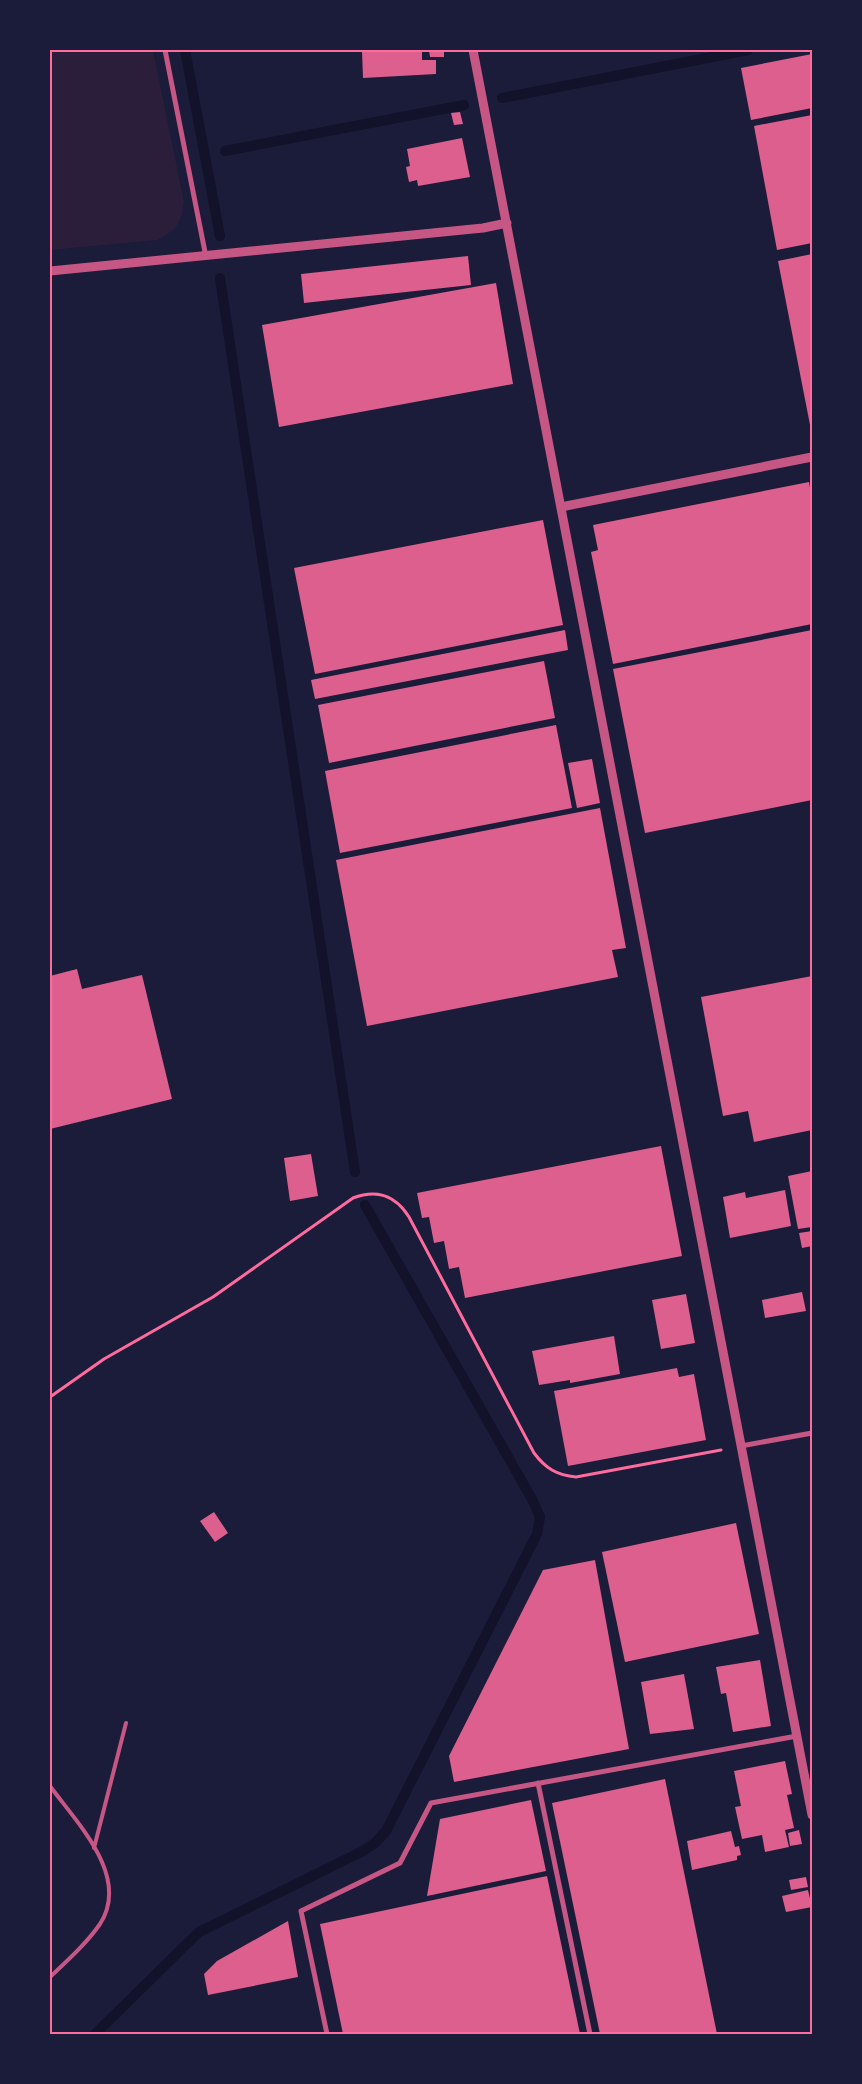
<svg xmlns="http://www.w3.org/2000/svg" width="862" height="2084" font-family="'Exo 2',sans-serif">
  <style>
    .green { fill: #2a1e3b }
    .lines { fill: none; stroke-linecap: round; stroke-linejoin: round }
    .stream { stroke: #12122b; stroke-width: 10 }
    .building { fill: #dd5f8e }
    .path { stroke: #ff6b9d; stroke-width: 3 }
    .service { stroke: #c65784; stroke-width: 4 }
    .minor { stroke: #c65784; stroke-width: 5 }
    .tertiary { stroke: #c65784; stroke-width: 9 }
    .neatline { fill: none; stroke: #ff6b9d; stroke-width: 2 }
  </style>
  <rect width="100%" height="100%" fill="#1b1b3a"/>
  <path class="green" d="M50 50H153L184 202C181 225 177 229 157 240L50 250Z"/>
  <g class="lines">
    <path class="stream" d="M185 50 220 236
      M502 98 748 50
      M225 151 464 105
      M220 278 355 1172
      M95 2034 199 1932 361 1852 375 1843 386 1831 537 1534 540 1517 533 1501 365 1205"/>
  </g>
  <path class="building" d="M422 50V60H436V74L363 78 362 51Z
    M429 50H444V57H430Z
    M812 54V108L751 120 741 68Z
    M460 112 463 124 454 125 451 113Z
    M812 115V243L777 250 754 126Z
    M462 138 470 177 418 186 417 180 409 182 406 167 410 166 407 149Z
    M812 254V430H811L778 261Z
    M468 256 471 285 304 303 301 274Z
    M496 283 513 384 279 427 262 325Z
    M809 482 812 499V624L613 664 591 552 598 550 593 525Z
    M543 520 563 625 315 674 294 568Z
    M565 630 568 650 315 699 311 680Z
    M812 630V800L645 833 613 669Z
    M544 661 555 718 329 763 318 705Z
    M556 725 572 808 340 853 325 771Z
    M592 759 600 803 577 808 568 763Z
    M600 808 626 948 612 950 618 977 367 1026 336 860Z
    M77 969 82 989 142 975 172 1099 50 1129V976Z
    M812 976V1130L754 1142 748 1111 723 1116 701 997Z
    M661 1146 682 1256 465 1298 459 1267 449 1269 444 1241 434 1243 429 1217 422 1218 417 1193Z
    M311 1154 318 1196 290 1201 284 1158Z
    M812 1171V1227L798 1229 788 1176Z
    M785 1190 791 1226 730 1238 723 1197 745 1192 746 1198Z
    M812 1231V1246L802 1248 799 1233Z
    M802 1292 806 1311 765 1318 762 1300Z
    M686 1294 695 1343 661 1349 652 1300Z
    M614 1336 620 1374 570 1383V1380L539 1385 532 1351Z
    M677 1368 679 1377 694 1374 706 1440 568 1466 554 1391Z
    M214 1512 228 1533 215 1542 200 1521Z
    M736 1523 759 1634 625 1662 602 1552Z
    M595 1560 629 1749 454 1782 449 1756 543 1570Z
    M760 1660 771 1726 733 1732 726 1693 721 1694 716 1667Z
    M684 1674 694 1729 650 1734 641 1682Z
    M785 1761 792 1794 787 1795 794 1828 785 1830 789 1847 765 1852 762 1835 742 1839 735 1807 741 1806 734 1771Z
    M665 1779 717 2034H600L552 1803Z
    M531 1800 546 1871 427 1896 440 1819Z
    M799 1830 802 1844 790 1846 788 1833Z
    M731 1831 735 1847 739 1846 741 1855 737 1856V1860L692 1870 687 1841Z
    M547 1876 580 2034H343L320 1924Z
    M806 1877 808 1887 791 1890 789 1880Z
    M808 1890 812 1907 786 1912 782 1896Z
    M288 1921 298 1977 208 1995 204 1974 217 1961Z"/>
  <g class="lines">
    <path class="path" d="M50 1397 104 1359 213 1297 353 1198C377 1189 395 1195 409 1217L534 1453C546 1469 557 1475 576 1477L721 1450"/>
    <path class="service" d="M50 1786C76 1822 131 1876 100 1924 86 1944 68 1960 50 1977
      M94 1848 126 1723"/>
    <path class="minor" d="M165 50 206 257
      M741 1446 812 1433
      M538 1783 590 2034
      M327 2034 301 1911 400 1863 431 1803 797 1736"/>
    <path class="tertiary" d="M473 50 812 1815
      M50 271 483 228 507 223
      M561 507 812 457"/>
  </g>
  <rect width="862" height="2084" fill="none" stroke="#1b1b3a" stroke-width="102"/>
  <rect x="51" y="51" width="760" height="1982" class="neatline"/>
</svg>
